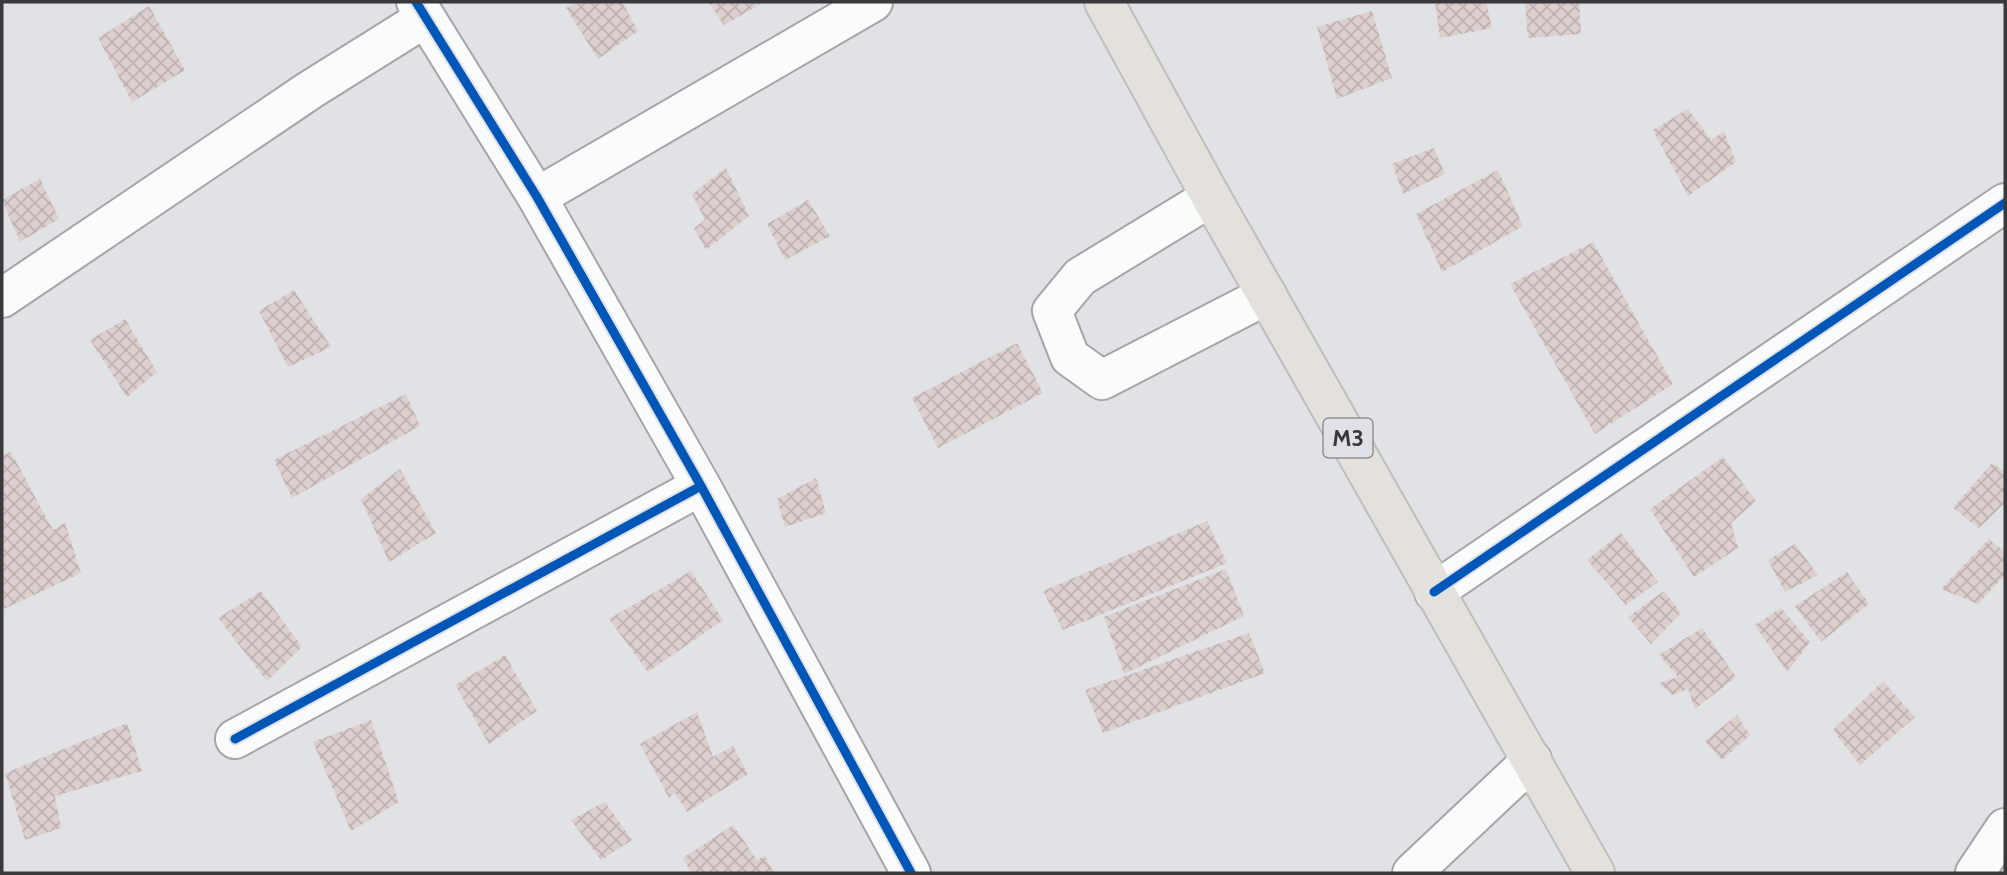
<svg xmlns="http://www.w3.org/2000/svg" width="2007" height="875" font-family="Cabin,sans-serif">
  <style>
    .building { fill: url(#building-cross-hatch) }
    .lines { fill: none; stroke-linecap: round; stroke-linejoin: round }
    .minor-casing { stroke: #a4a5a8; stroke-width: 42 }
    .major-casing { stroke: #bebec0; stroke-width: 42 }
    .minor { stroke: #fafbfb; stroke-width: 38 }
    .major { stroke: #e4e1dd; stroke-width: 38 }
    .cycleway-casing { stroke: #e0e1e7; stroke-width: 13 }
    .cycleway { stroke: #0057b8; stroke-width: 9 }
    .labels { text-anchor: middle; stroke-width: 6; stroke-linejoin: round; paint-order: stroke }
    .shield { fill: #e0e1e7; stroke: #6b6b6f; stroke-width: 2 }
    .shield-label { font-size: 23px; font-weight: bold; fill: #39393c }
  </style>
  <defs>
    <pattern id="building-cross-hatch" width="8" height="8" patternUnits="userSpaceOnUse" patternTransform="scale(1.75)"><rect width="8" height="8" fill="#ddcfce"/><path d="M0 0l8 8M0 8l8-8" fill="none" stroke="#beb2b2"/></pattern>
  </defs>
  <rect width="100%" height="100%" fill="#e1e2e6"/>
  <path class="building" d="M578 2H622L638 31 598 59 566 8Z
    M708 2H764L724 25Z
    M1435 2H1486L1492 28 1440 38Z
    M1525 2H1579L1581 34 1528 38Z
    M149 6 185 70 132 102 98 38Z
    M1372 11 1392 78 1337 99 1317 27Z
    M1688 109 1711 140 1724 131 1736 162 1688 196 1653 130Z
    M1434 148 1445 174 1403 194 1392 164Z
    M726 168 749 216 706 250 694 228 705 220 692 194Z
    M1498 170 1523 226 1442 272 1416 214Z
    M40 179 59 219 20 242 2 200Z
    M808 200 830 236 785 260 767 224Z
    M1593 242 1673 384 1595 434 1510 284Z
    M294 290 331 347 288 367 259 311Z
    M125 319 157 372 127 397 90 340Z
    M1017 343 1043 393 938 448 912 398Z
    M406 394 420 426 292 498 274 460Z
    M11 452 53 530 65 523 81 573 2 610V456Z
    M1723 457 1756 501 1731 523 1738 548 1694 577 1650 509Z
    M1992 463 2005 472V503L1979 528 1953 508Z
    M400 469 436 533 389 562 361 499Z
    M816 478 826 513 785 527 777 499Z
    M1207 521 1227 563 1063 630 1043 591Z
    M1621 533 1658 582 1626 605 1587 560Z
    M1989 539 2005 552V575L1978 604 1941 589Z
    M1795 544 1818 575 1785 592 1768 560Z
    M1226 569 1244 616 1124 674 1104 617Z
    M691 571 723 620 648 672 609 619Z
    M1847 572 1869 604 1821 642 1795 606Z
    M261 591 302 647 267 681 218 618Z
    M1664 591 1681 613 1651 644 1628 617Z
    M1781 608 1810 642 1787 672 1755 625Z
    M1702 628 1736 677 1695 709 1688 689 1672 695 1659 683 1678 677 1659 655Z
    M1249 633 1265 673 1103 733 1085 690Z
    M505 655 537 711 489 744 455 685Z
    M1883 681 1915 717 1860 765 1833 730Z
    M697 712 713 757 733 746 748 774 687 812 675 793 669 798 640 744Z
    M1737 715 1750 735 1722 760 1705 741Z
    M371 720 399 802 351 831 313 742Z
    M127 723 142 771 55 796 61 828 25 840 5 773Z
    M605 802 632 840 601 860 571 820Z
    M733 825 757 860 765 856 774 873H691L683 858Z"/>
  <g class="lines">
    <defs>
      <path id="minor" d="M416 2 537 197 701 486 911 873
        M537 197 873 2
        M1211 197 1080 277 1052 311 1070 357 1102 380 1267 295
        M2 298 310 90 425 18
        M1434 592 2005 203
        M235 739 701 486
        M1412 873 1532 760
        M1975 873 2005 828"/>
      <path id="major" d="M1104 2 1211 197 1595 873"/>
    </defs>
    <use href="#minor" class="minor-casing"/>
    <use href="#major" class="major-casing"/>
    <use href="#minor" class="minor"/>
    <use href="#major" class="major"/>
    <defs>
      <path id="cycleway" d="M416 2 537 197 701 486 911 873
        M1434 592 2005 203
        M235 739 701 486"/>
    </defs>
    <use href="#cycleway" class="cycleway-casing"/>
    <use href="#cycleway" class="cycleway"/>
  </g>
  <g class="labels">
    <rect class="shield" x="1323.5" y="418.5" width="49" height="39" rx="5"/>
    <g class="shield-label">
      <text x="1348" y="446">M3</text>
    </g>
  </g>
  <rect width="2007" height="875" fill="none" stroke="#39393c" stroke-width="7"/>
</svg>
